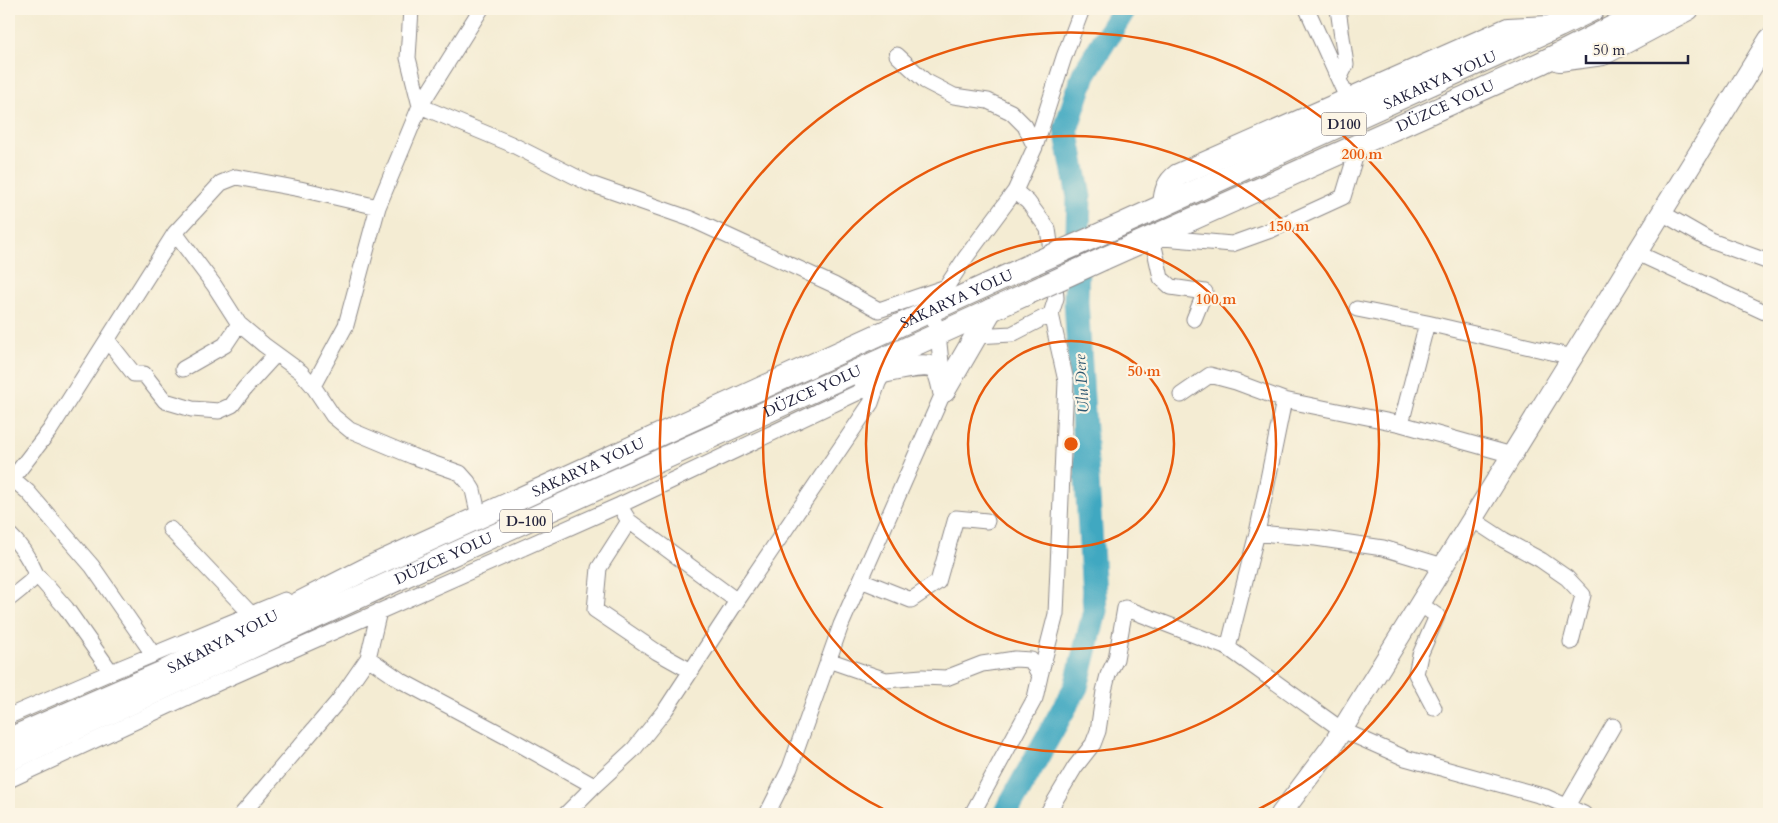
<svg xmlns="http://www.w3.org/2000/svg" width="1778" height="823" font-family="Cardo,serif">
  <style>
    .lines { fill: none; stroke-linecap: round; stroke-linejoin: round }
    .river { stroke: #41a8c1; stroke-width: 25 }
    .minor-casing { stroke: #8b8787; stroke-width: 17 }
    .major-casing { stroke: #8b8787; stroke-width: 22 }
    .highway-casing { stroke: #8b8787; stroke-width: 24 }
    .minor { stroke: #fff; stroke-width: 15 }
    .major { stroke: #fff; stroke-width: 20 }
    .highway { stroke: #fff; stroke-width: 22 }
    .highway-bridge-casing { stroke: #8b8787; stroke-width: 24; stroke-linecap: butt }
    .highway-bridge { stroke: #fff; stroke-width: 22 }
    .ring { fill: none; stroke: #e8590c; stroke-width: 2.5 }
    .labels { text-anchor: middle; stroke-width: 4.5; stroke-linejoin: round; paint-order: stroke }
    .shield { fill: #fcf5e5; stroke: #63616e; stroke-width: 1 }
    .shield-label { font-size: 14px; font-weight: bold; fill: #22223b }
    .street-label { font-size: 15px; fill: #22223b; stroke: #fcf5e5 }
    .water-label { font-size: 16px; font-style: italic; fill: #2e5871; stroke: #fcf5e5 }
    .centre { fill: #e8590c; stroke: #fcf5e5; stroke-width: 2.5 }
    .ring-label { font-size: 15px; text-anchor: middle; font-weight: bold; fill: #e8590c; stroke: #fcf5e5; stroke-width: 4.5; stroke-linejoin: round; paint-order: stroke }
  </style>
  <rect width="100%" height="100%" fill="#fcf5e5"/>
  <filter id="ink" filterUnits="userSpaceOnUse"><feTurbulence type="fractalNoise" baseFrequency=".02" numOctaves="2"/><feDisplacementMap in="SourceGraphic" scale="10" xChannelSelector="R" yChannelSelector="G"/><feConvolveMatrix kernelMatrix="1 2 1 2 8 2 1 2 1" color-interpolation-filters="sRGB"/></filter>
  <filter id="wash" filterUnits="userSpaceOnUse"><feTurbulence type="fractalNoise" baseFrequency=".0096" numOctaves="4" result="noise"/><feDisplacementMap in="SourceGraphic" scale="20" xChannelSelector="R" yChannelSelector="G"/><feGaussianBlur stdDeviation="1.12" result="paint"/><feColorMatrix in="noise" values="0 0 0 0 0 0 0 0 0 0 0 0 0 0 0 0 0 1.4 0 .05"/><feComposite in="paint" operator="in"/></filter>
  <g filter="url(#wash)">
    <rect width="100%" height="100%" fill="#f4ecd3"/>
    <g class="lines">
      <path class="river" d="M1005 814 1076 687 1095 611 1076 300 1079 197 1066 129 1084 74 1124 9"/>
    </g>
  </g>
  <g filter="url(#ink)">
    <g class="lines">
      <defs>
        <path id="minor" d="M411 9 408 58 420 106 511 144 588 183 691 219 834 285 879 310 946 287
          M1307 9 1348 100
          M1338 9 1346 65 1339 79
          M1554 9 1559 26
          M897 55 925 81 954 96 988 101 1011 112 1025 126 1035 147
          M1015 191 1028 202 1048 229 1054 271 1056 298 1051 314 1066 381 1056 614 1040 676
          M1662 213 1711 241 1769 262
          M175 233 221 183 236 177 300 189 378 207 420 106 481 9
          M1637 253 1769 314
          M1357 309 1427 323
          M1194 319 1205 292 1171 287 1161 278 1152 237 1232 244 1271 230 1343 197 1359 144
          M976 336 1012 334 1051 314
          M108 341 134 374H144L165 401 192 409 219 411 232 405 245 388 276 354
          M183 369 225 345 239 324
          M313 386 346 325 378 207
          M1181 395 1210 375 1236 382 1284 400
          M1401 424 1427 323 1573 357
          M13 479 28 492 92 566 153 654
          M9 483 50 430 175 233 214 285 239 324 264 345 301 372 313 386 333 416 350 430 412 456 460 473 468 482 473 490 479 517
          M624 513 629 521 737 601
          M1472 519 1504 540 1541 560 1567 578 1583 595 1571 642
          M629 521 599 568 595 610 657 652 691 671
          M170 529 250 613
          M1257 533 1316 538 1383 548 1443 566
          M9 534C22 546 29 558 36 574L30 582 9 599
          M36 574 66 608 111 672
          M861 580 911 600 938 582 956 518 987 521
          M1420 604 1437 616 1420 655 1416 674 1434 708
          M1228 648 1342 730 1405 758 1546 797 1584 814
          M368 658 400 680 516 742 594 786
          M828 660 886 680 922 677 946 678 982 664 1015 659 1031 660 1040 676 1035 698 972 814
          M9 716 111 672 285 600
          M9 780 220 682 620 505 878 383 884 372
          M1567 806 1613 726
          M242 814 339 700 368 658 379 611
          M566 814 594 786 634 749 666 709 737 601 871 403 878 383
          M767 814 790 768 841 625 944 391 938 334 931 310 966 257 1015 191 1035 147 1064 57 1082 9
          M1047 814 1075 767 1093 744 1098 731 1104 691 1108 675 1116 659 1125 608 1228 648 1257 533 1284 400 1401 424 1512 455"/>
        <path id="major" d="M1281 814 1332 746 1769 39"/>
        <g id="highway">
          <path d="M1559 60 1603 54 1688 9"/>
          <path d="M1164 205C1165 192 1167 183 1178 175L1508 29 1548 27"/>
          <path id="s1" d="M1094 237 1559 26 1594 9"/>
          <path id="s2" d="M1103 259 1541 63 1648 9"/>
          <path d="M862 377C877 374 926 360 936 369 941 374 942 384 944 391"/>
          <path d="M944 391 991 310"/>
          <path id="s3" d="M9 739 163 672 368 568 1035 263"/>
          <path id="s4" d="M9 760 385 585 1044 286"/>
        </g>
      </defs>
      <use href="#minor" class="minor-casing"/>
      <use href="#major" class="major-casing"/>
      <use href="#highway" class="highway-casing"/>
      <use href="#minor" class="minor"/>
      <use href="#major" class="major"/>
      <use href="#highway" class="highway"/>
      <defs>
        <path id="highway-bridge" d="M1035 263 1094 237
          M1044 286 1103 259"/>
      </defs>
      <use href="#highway-bridge" class="highway-bridge-casing"/>
      <use href="#highway-bridge" class="highway-bridge"/>
    </g>
  </g>
  <g class="ring">
    <circle cx="1071" cy="444" r="103"/>
    <circle cx="1071" cy="444" r="205"/>
    <circle cx="1071" cy="444" r="308"/>
    <path d="M891 813A411 411 0 1 1 1251 813"/>
  </g>
  <g class="labels">
    <g class="shield">
      <rect x="1321.5" y="112.5" width="45" height="23" rx="4"/>
      <rect x="500" y="509.5" width="52" height="23" rx="4"/>
    </g>
    <g class="shield-label">
      <text x="1344" y="129">D100</text>
      <text x="526" y="526">D-100</text>
    </g>
    <g class="street-label">
      <text dy="5" stroke="none"><textPath href="#s1" startOffset="380">SAKARYA YOLU</textPath></text>
      <text dy="5" stroke="none"><textPath href="#s2" startOffset="375">DÜZCE YOLU</textPath></text>
      <text dy="5" stroke="none"><textPath href="#s3" startOffset="1045">SAKARYA YOLU</textPath></text>
      <text dy="5" stroke="none"><textPath href="#s4" startOffset="884">DÜZCE YOLU</textPath></text>
      <text dy="5" stroke="none"><textPath href="#s3" startOffset="640">SAKARYA YOLU</textPath></text>
      <text dy="5" stroke="none"><textPath href="#s4" startOffset="479">DÜZCE YOLU</textPath></text>
      <text dy="5" stroke="none"><textPath href="#s3" startOffset="235">SAKARYA YOLU</textPath></text>
    </g>
    <g class="water-label">
      <text transform="translate(1081 384) rotate(-94)" y="6">Ulu Dere</text>
    </g>
  </g>
  <circle cx="1071" cy="444" r="8" class="centre"/>
  <g class="ring-label">
    <text x="1362" y="159">200 m</text>
    <text x="1289" y="231">150 m</text>
    <text x="1216" y="304">100 m</text>
    <text x="1144" y="376">50 m</text>
  </g>
  <rect width="1778" height="823" fill="none" stroke="#fcf5e5" stroke-width="30"/>
  <path d="M1586 55v8h102v-8" fill="none" stroke="#22223b" stroke-width="2.5"/>
  <text x="1593" y="55" font-size="15" fill="#22223b" stroke="#fcf5e5" stroke-width="4" paint-order="stroke">50 m</text>
</svg>
